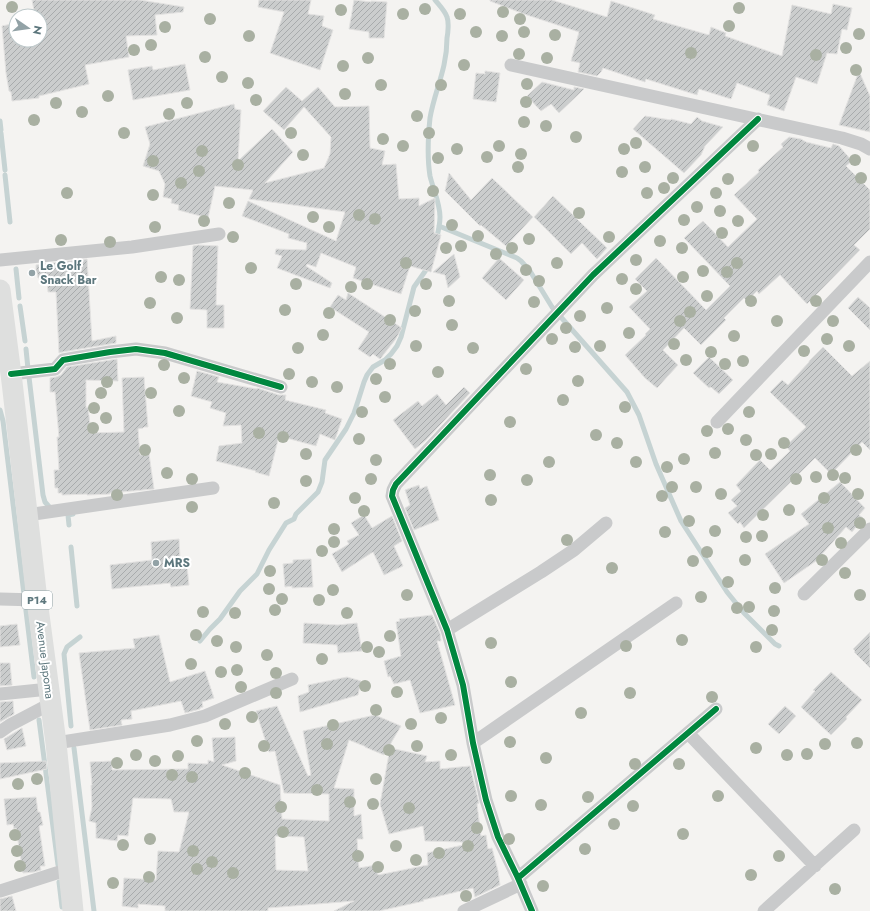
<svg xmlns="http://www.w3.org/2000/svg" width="870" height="911" font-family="Jost,sans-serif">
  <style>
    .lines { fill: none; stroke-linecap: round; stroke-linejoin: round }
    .stream { stroke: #c6d3d3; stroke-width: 5 }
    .building { fill: url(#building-hatch); stroke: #e3e2e1; fill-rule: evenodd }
    .minor { stroke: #c9cacb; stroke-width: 13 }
    .primary { stroke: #dedfde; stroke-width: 21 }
    .cycleway-casing { stroke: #fff; stroke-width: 8 }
    .cycleway { stroke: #00873e; stroke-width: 6 }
    .tree { fill: #a9b0a2 }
    .poi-dot { fill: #92a2a6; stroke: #fff; stroke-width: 1.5 }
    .labels { text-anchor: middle; stroke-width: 4; stroke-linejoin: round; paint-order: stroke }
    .shield { fill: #fff; stroke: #8ea0a4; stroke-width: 1 }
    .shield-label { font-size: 11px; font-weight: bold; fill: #5d777d }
    .poi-label { font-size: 12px; font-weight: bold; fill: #5d777d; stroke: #fff; text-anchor: start }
    .street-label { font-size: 12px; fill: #5d777d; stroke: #fff }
  </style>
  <defs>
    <pattern id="building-hatch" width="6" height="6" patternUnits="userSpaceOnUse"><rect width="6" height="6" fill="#cbcdcd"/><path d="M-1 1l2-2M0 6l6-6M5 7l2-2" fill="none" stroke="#a8abac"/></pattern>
  </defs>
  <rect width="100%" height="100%" fill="#f4f3f1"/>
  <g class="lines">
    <path class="stream" d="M435 0C439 5 445 11 447 17 449 22 448 33 447 38 447 47 446 56 444 65 440 83 433 100 430 118 428 137 427 157 430 176 433 189 440 203 440 217 440 225 438 233 436 241
      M0 121 1 130
      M1 133 5 170
      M5 175 10 222
      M439 226 517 258 521 261 530 271 552 307 627 392 639 415 656 464 681 521 727 592 744 613 775 644 779 646
      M16 269 19 298
      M20 306 25 341
      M26 349 28 369
      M29 377 43 495 45 502 52 510
      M0 410 3 421 34 677
      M69 525 68 515 73 514
      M71 547 77 606
      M200 641 210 629 220 619 240 591 257 574 269 550 286 523 294 519 296 514 318 492 322 482 325 460 346 429 354 413 358 401 364 382 367 375 373 367 385 360 391 354 397 346 401 337 414 287 426 270 427 265
      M39 720 58 865
      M71 726 64 654 67 647 80 637
      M74 748 94 911
      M59 882 62 907"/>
  </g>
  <path class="building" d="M32 0H140L184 7 183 12 155 15 157 35 126 36 129 57 85 65 89 84 39 96V98L12 101 11 92 9 91 6 73 2 26 16 23V40H40V16H35Z
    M259 0H311L308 14 324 16 322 26 333 30 320 70 270 53 284 12 258 7Z
    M354 0 371 2V1L387 2 384 38H369V32L349 29Z
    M490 0H552L607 17 611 1 655 15 653 19 709 35 711 27 726 33 725 36 782 56 792 5 831 14 833 4 852 8 847 30 842 29 837 54 827 53 817 84 796 77 784 111 767 105 770 95 737 83 731 99 699 89 697 95 646 79 645 82 603 68 601 72 597 76 578 72 580 63 571 61 579 32 524 14 490 1Z
    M185 64 190 90 133 100 128 70 152 66 153 70Z
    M485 71 500 73 496 102 473 99 476 73 485 74Z
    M859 71 870 96V132L839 125Z
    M542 82 574 90V87L584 89 559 113 551 104 541 111 527 96Z
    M286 87 302 101 318 87 335 107 369 106 370 148 385 151 382 165 396 164 399 199 419 198V206L435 198 434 233 441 235 431 272 410 266 401 294 353 278 356 267 321 253 316 267 307 264 306 266 332 283 330 288 277 268 282 256 275 254 276 249 306 250 307 243 288 238 289 234 242 216 248 201 336 241 345 212 249 199 253 190 215 186 208 218 178 210 179 205 171 203 172 199 163 197 165 184 159 171 143 166 150 144 145 127 234 104 235 109 241 110 238 161 272 129 293 152 265 183 324 168 330 154 331 137 304 107 284 130 263 111Z
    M645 116 671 120V119L691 124 697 117 702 121 723 127 705 146 701 155 684 173 633 129Z
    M789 137 801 139 806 142 831 148 833 144 839 146 852 161 846 166 870 190V229L854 245 860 250 807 304 780 275 759 294 757 291 747 301 744 298 724 318 726 320 701 345 684 328 663 350 678 365 657 388 645 378 625 355 646 335 645 334 650 329 629 307 647 291 635 279 656 258 706 310 730 286 684 238 703 221 728 247 757 219 734 195 759 172 758 170 783 147 781 144Z
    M449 173 471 200 492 178 533 217 506 246 481 225 480 226 445 191Z
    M553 196 607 248 597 259 582 243 571 254 534 217Z
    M198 245 218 246 216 305H224V328H207V310L190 309 193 246Z
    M454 254 460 277 448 288 445 275 433 272Z
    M499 258 524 280 506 300 482 278Z
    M87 259 92 341 116 336V343L62 352 59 353 56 292H48L47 277 38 278 37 273H36V265Z
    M348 293 402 328 395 340 380 359 373 354 370 357 358 349 369 332 330 307 338 295 346 300Z
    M858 297 870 308V330L848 308Z
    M823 347 852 376 870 361V450L862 442 831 474 815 458 744 528 740 522 738 524 728 513 737 506 731 500 741 491 736 485 760 460 770 470 790 451 786 446 806 427 770 392 782 380 788 385 809 362V361Z
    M709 357 733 380 719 394 711 387 709 388 693 373Z
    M117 359 118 381 86 380V408L88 407 91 433 124 432 122 378 144 377 148 427H144L143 428 138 429 140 455 149 454 154 489 110 493V494L87 495V494L62 495V493H58V488H55L54 470H59L57 437H59L55 392H50V378L56 377 61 375 67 367Z
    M197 371 219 377 217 382 257 389V388L279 395H286L285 400 326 410 325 413 342 419 335 440 320 434 316 446 279 436 269 476 255 472 256 471 216 461 219 446 242 443 241 425 223 426 226 413 210 408 212 402 191 396Z
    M464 387 470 393 426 440 415 449 393 420 418 401 422 406 437 394 446 405Z
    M840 482 865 508 859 515 863 518 852 532 846 527 816 561 784 583 765 554 809 524 801 514Z
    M419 485 420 489 427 486 439 520 414 530 405 508 410 505 405 490Z
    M364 515 372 528 392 516 402 541 394 546 403 566 384 575 373 552 342 572 332 554 349 544 347 541 359 535 351 523Z
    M179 539 180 558 186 557 189 585 171 587 170 583 112 589 110 565 152 560 151 542Z
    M311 559 313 587 292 588V586L285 587 283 564 293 563V560Z
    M432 615 440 633 441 641H437L455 705 420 713 410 680 394 684 390 676 388 677 384 661 401 656 396 622 400 621 399 619Z
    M304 623 338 625 357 623 362 651 338 653 337 645 303 643Z
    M17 624 20 645 0 647V626Z
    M870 632V668L854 652 855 651 853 649Z
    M159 635 170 682 205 671 214 698 202 702 203 707 200 708V709L185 713 181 701 131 711 132 719 121 720 122 725 90 730 79 653 135 648 133 639Z
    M0 663H10L12 685 0 686Z
    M831 672 862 700 846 717 847 719 831 735 801 707 815 691 813 690Z
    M347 677 361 681 358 695 300 712 298 696 309 692 308 685Z
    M13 701 14 714 0 722V702Z
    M277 706 308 776 311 775 303 731 375 715 401 726 384 755 365 747V746H364L349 740 334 788 354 789V816L361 814 363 839H357L359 868 376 865 378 875 428 865 427 853 463 845 462 842 425 841 423 826 389 834 380 804 390 748 427 756 425 762 440 761V769L470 766 479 803 477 804 481 836 486 835 488 849 492 848 498 871 500 885 475 897 473 888 423 900 424 901 379 911H334L354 901 268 908V911H165V906L138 904V908L122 906 124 878 156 880 158 851 179 852 189 812H174L171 799 133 798 128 836 118 835 117 841 96 838V823L89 821 92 807 91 785H92L90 762 112 761V770L188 769V763L208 764V760L214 762 212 738 235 737 236 761 222 765 280 785 282 819 329 821V794L284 793 275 751 269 752 256 711ZM275 836 304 837 308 871 276 870Z
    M785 706 796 716 779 734 768 724Z
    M22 728 26 746 7 750 4 739Z
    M46 761 47 769 0 779V763Z
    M36 797 38 812H40L43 825 39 826 45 866H40L41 870 34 872 23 873 16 828 14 829 13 824 7 825 4 799Z
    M12 896 16 911H0V899Z"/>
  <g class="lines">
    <path class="minor" d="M511 65 842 138 861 144 870 149
      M0 260 132 247 219 234
      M11 374 55 369 63 360 110 352 136 349 165 353 281 387
      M717 422 870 262
      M27 515 213 488
      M804 594 870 529
      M0 599 37 600
      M447 630 541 572 574 550 606 523
      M0 694 49 689
      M0 732 10 725 50 704
      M688 733 815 866
      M56 743 170 725 205 716 292 679
      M473 743 676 603
      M518 878 716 709
      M0 891 69 869
      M464 911 521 884
      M532 911 518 878 498 837 486 800 473 743 463 685 447 630 392 496 393 490 396 484 593 275 758 119
      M764 911 854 830"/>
    <path class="primary" d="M0 290 12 382 37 600 56 743 73 911"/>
    <defs>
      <path id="cycleway" d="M11 374 55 369 63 360 110 352 136 349 165 353 281 387
        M518 878 716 709
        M532 911 518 878 498 837 486 800 473 743 463 685 447 630 392 496 393 490 396 484 593 275 758 119"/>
    </defs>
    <use href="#cycleway" class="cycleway-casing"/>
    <use href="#cycleway" class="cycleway"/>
  </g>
  <g class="tree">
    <circle cx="12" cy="7" r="6"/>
    <circle cx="739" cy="8" r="6"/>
    <circle cx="425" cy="9" r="6"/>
    <circle cx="341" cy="10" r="6"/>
    <circle cx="503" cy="12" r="6"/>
    <circle cx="403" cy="14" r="6"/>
    <circle cx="460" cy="14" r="6"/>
    <circle cx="210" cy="19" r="6"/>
    <circle cx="520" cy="19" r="6"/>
    <circle cx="729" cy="26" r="6"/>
    <circle cx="165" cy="27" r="6"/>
    <circle cx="476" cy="32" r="6"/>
    <circle cx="524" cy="32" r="6"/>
    <circle cx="859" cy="34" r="6"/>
    <circle cx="555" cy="35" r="6"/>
    <circle cx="249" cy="36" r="6"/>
    <circle cx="502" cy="36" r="6"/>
    <circle cx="151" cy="45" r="6"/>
    <circle cx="846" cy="48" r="6"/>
    <circle cx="134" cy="50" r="6"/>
    <circle cx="691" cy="53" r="6"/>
    <circle cx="519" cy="54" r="6"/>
    <circle cx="816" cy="55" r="6"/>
    <circle cx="205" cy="57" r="6"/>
    <circle cx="368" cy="58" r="6"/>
    <circle cx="547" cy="58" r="6"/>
    <circle cx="464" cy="65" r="6"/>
    <circle cx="343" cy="66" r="6"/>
    <circle cx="856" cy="70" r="6"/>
    <circle cx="222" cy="77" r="6"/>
    <circle cx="248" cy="83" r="6"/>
    <circle cx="527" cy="84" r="6"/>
    <circle cx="381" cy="85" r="6"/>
    <circle cx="441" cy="85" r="6"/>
    <circle cx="345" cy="94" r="6"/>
    <circle cx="108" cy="96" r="6"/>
    <circle cx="256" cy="100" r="6"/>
    <circle cx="526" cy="102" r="6"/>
    <circle cx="56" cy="103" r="6"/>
    <circle cx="187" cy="103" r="6"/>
    <circle cx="82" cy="112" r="6"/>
    <circle cx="169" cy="114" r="6"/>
    <circle cx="417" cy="116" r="6"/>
    <circle cx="34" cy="120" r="6"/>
    <circle cx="524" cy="122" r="6"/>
    <circle cx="546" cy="126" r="6"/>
    <circle cx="124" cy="133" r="6"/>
    <circle cx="291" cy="133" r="6"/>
    <circle cx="429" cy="133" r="6"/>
    <circle cx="576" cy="137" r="6"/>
    <circle cx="383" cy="139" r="6"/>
    <circle cx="636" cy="143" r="6"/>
    <circle cx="403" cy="146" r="6"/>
    <circle cx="499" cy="146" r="6"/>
    <circle cx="753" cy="146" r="6"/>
    <circle cx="457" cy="149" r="6"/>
    <circle cx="624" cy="149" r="6"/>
    <circle cx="202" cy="151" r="6"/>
    <circle cx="521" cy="154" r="6"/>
    <circle cx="303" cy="155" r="6"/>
    <circle cx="487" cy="157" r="6"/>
    <circle cx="438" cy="158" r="6"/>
    <circle cx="855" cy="160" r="6"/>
    <circle cx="153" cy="161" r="6"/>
    <circle cx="238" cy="165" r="6"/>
    <circle cx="518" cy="167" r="6"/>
    <circle cx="645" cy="167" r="6"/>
    <circle cx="199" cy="171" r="6"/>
    <circle cx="622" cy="172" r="6"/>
    <circle cx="673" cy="178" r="6"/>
    <circle cx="861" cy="178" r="6"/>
    <circle cx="728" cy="179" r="6"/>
    <circle cx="181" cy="183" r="6"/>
    <circle cx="664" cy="188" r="6"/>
    <circle cx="433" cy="191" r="6"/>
    <circle cx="67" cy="193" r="6"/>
    <circle cx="647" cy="193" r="6"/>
    <circle cx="716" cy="193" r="6"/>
    <circle cx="153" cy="195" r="6"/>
    <circle cx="229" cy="203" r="6"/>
    <circle cx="697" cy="207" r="6"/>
    <circle cx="720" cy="211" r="6"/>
    <circle cx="579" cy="213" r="6"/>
    <circle cx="359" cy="215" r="6"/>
    <circle cx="313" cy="217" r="6"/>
    <circle cx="375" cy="219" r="6"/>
    <circle cx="684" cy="220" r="6"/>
    <circle cx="204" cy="221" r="6"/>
    <circle cx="738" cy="221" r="6"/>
    <circle cx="452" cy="225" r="6"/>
    <circle cx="155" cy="227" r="6"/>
    <circle cx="329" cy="227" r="6"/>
    <circle cx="722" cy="233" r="6"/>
    <circle cx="478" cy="236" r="6"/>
    <circle cx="233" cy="237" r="6"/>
    <circle cx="609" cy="237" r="6"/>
    <circle cx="529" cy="239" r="6"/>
    <circle cx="61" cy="240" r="6"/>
    <circle cx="660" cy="241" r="6"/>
    <circle cx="110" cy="242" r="6"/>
    <circle cx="461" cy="246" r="6"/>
    <circle cx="446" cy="248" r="6"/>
    <circle cx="512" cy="248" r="6"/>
    <circle cx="682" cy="248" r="6"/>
    <circle cx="496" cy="254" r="6"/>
    <circle cx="636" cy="260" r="6"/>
    <circle cx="406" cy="263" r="6"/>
    <circle cx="557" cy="263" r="6"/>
    <circle cx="737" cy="263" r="6"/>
    <circle cx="251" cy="268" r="6"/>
    <circle cx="526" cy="270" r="6"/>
    <circle cx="703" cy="271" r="6"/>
    <circle cx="727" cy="272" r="6"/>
    <circle cx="161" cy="277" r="6"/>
    <circle cx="683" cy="277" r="6"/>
    <circle cx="622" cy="279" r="6"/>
    <circle cx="179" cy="280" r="6"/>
    <circle cx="539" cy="281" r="6"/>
    <circle cx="296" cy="284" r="6"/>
    <circle cx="367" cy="284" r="6"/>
    <circle cx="426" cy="284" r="6"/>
    <circle cx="351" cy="287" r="6"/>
    <circle cx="636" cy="289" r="6"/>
    <circle cx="707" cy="296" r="6"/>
    <circle cx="449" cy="301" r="6"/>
    <circle cx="751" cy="301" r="6"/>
    <circle cx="816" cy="301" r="6"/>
    <circle cx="534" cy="302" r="6"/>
    <circle cx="150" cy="303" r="6"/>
    <circle cx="607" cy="308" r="6"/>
    <circle cx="285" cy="310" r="6"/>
    <circle cx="415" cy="311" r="6"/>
    <circle cx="690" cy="312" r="6"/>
    <circle cx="329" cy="313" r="6"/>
    <circle cx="580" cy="316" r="6"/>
    <circle cx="177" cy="318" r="6"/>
    <circle cx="390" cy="320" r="6"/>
    <circle cx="680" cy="321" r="6"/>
    <circle cx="777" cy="321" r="6"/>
    <circle cx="833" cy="321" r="6"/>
    <circle cx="452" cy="325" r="6"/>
    <circle cx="566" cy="328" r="6"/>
    <circle cx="629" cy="333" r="6"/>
    <circle cx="323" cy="335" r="6"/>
    <circle cx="734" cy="336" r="6"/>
    <circle cx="552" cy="339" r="6"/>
    <circle cx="827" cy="339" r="6"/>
    <circle cx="674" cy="344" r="6"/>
    <circle cx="416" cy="346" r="6"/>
    <circle cx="600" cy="346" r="6"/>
    <circle cx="849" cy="346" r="6"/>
    <circle cx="575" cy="347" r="6"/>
    <circle cx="298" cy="348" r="6"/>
    <circle cx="473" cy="348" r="6"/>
    <circle cx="804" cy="351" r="6"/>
    <circle cx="711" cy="352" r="6"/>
    <circle cx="686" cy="360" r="6"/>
    <circle cx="743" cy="361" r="6"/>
    <circle cx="390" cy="364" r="6"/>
    <circle cx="725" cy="364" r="6"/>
    <circle cx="164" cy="365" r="6"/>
    <circle cx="526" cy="369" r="6"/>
    <circle cx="438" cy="372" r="6"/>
    <circle cx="289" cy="374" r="6"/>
    <circle cx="184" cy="378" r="6"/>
    <circle cx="376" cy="379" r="6"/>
    <circle cx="578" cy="381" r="6"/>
    <circle cx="107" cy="382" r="6"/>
    <circle cx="312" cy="382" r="6"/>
    <circle cx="337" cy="387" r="6"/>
    <circle cx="101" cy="393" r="6"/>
    <circle cx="151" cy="393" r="6"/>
    <circle cx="385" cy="397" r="6"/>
    <circle cx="563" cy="400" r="6"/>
    <circle cx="625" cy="407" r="6"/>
    <circle cx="94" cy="408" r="6"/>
    <circle cx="179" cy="411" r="6"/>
    <circle cx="362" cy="412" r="6"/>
    <circle cx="749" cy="412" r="6"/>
    <circle cx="106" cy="418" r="6"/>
    <circle cx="510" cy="422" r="6"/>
    <circle cx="93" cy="428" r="6"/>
    <circle cx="728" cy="429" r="6"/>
    <circle cx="707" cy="431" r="6"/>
    <circle cx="259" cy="433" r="6"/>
    <circle cx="596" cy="435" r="6"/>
    <circle cx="283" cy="437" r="6"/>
    <circle cx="359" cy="439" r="6"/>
    <circle cx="746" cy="440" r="6"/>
    <circle cx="617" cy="443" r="6"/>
    <circle cx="784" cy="443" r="6"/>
    <circle cx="145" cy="450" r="6"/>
    <circle cx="856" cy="450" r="6"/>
    <circle cx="715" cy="453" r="6"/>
    <circle cx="306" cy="454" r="6"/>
    <circle cx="771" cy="454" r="6"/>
    <circle cx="756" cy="455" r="6"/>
    <circle cx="684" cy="459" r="6"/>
    <circle cx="376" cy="460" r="6"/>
    <circle cx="549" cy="462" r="6"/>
    <circle cx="636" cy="462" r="6"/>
    <circle cx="667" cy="467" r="6"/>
    <circle cx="167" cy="473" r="6"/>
    <circle cx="490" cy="475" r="6"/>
    <circle cx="833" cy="475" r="6"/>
    <circle cx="816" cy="477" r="6"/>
    <circle cx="845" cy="478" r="6"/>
    <circle cx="192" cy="479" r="6"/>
    <circle cx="371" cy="479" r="6"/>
    <circle cx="796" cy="479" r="6"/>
    <circle cx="527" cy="480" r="6"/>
    <circle cx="306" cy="481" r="6"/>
    <circle cx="672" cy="487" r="6"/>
    <circle cx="696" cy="487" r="6"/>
    <circle cx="721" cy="494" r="6"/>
    <circle cx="858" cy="494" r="6"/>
    <circle cx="117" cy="495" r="6"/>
    <circle cx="662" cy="496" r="6"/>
    <circle cx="355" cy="498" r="6"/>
    <circle cx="824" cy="498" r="6"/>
    <circle cx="491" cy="500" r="6"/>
    <circle cx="274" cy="503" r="6"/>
    <circle cx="192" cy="507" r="6"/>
    <circle cx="789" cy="510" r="6"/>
    <circle cx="364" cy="511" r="6"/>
    <circle cx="763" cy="515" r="6"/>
    <circle cx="689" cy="521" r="6"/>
    <circle cx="860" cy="523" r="6"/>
    <circle cx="828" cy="528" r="6"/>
    <circle cx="334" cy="529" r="6"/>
    <circle cx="715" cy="531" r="6"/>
    <circle cx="665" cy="532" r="6"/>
    <circle cx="762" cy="536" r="6"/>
    <circle cx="746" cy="537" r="6"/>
    <circle cx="567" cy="540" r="6"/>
    <circle cx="334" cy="542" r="6"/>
    <circle cx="841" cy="543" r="6"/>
    <circle cx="322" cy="551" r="6"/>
    <circle cx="707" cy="552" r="6"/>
    <circle cx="745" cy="560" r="6"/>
    <circle cx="822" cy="560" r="6"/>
    <circle cx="693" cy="561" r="6"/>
    <circle cx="612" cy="568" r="6"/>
    <circle cx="270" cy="571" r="6"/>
    <circle cx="845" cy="573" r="6"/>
    <circle cx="728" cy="582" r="6"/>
    <circle cx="775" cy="588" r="6"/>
    <circle cx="269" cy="589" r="6"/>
    <circle cx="333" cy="590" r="6"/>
    <circle cx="407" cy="595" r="6"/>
    <circle cx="860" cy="595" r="6"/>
    <circle cx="701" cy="597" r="6"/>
    <circle cx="282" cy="599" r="6"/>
    <circle cx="319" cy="600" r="6"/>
    <circle cx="749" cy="607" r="6"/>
    <circle cx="737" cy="608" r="6"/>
    <circle cx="275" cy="610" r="6"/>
    <circle cx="774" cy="611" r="6"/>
    <circle cx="203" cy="612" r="6"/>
    <circle cx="235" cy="613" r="6"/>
    <circle cx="347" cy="613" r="6"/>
    <circle cx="772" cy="630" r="6"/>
    <circle cx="196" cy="635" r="6"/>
    <circle cx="390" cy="636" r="6"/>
    <circle cx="682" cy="640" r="6"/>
    <circle cx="217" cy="641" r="6"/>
    <circle cx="491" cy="643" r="6"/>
    <circle cx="626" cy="646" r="6"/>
    <circle cx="236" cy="647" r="6"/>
    <circle cx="367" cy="647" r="6"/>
    <circle cx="756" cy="647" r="6"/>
    <circle cx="379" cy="652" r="6"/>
    <circle cx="267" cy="655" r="6"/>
    <circle cx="322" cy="659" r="6"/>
    <circle cx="191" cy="664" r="6"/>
    <circle cx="237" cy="670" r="6"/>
    <circle cx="221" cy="672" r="6"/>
    <circle cx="276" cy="673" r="6"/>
    <circle cx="511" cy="682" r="6"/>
    <circle cx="365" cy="686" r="6"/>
    <circle cx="241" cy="687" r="6"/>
    <circle cx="397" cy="692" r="6"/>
    <circle cx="276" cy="693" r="6"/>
    <circle cx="630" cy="693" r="6"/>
    <circle cx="712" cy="697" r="6"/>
    <circle cx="376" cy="710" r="6"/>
    <circle cx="581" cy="713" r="6"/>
    <circle cx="252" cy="717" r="6"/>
    <circle cx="441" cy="718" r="6"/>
    <circle cx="225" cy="724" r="6"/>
    <circle cx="411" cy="724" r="6"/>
    <circle cx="333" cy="725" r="6"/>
    <circle cx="197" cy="741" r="6"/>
    <circle cx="510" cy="742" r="6"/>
    <circle cx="857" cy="743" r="6"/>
    <circle cx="327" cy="744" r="6"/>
    <circle cx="825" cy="744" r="6"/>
    <circle cx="264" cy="746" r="6"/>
    <circle cx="417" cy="746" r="6"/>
    <circle cx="756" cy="748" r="6"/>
    <circle cx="389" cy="750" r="6"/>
    <circle cx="807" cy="754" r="6"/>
    <circle cx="136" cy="755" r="6"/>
    <circle cx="451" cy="755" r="6"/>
    <circle cx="787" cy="755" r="6"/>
    <circle cx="178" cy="756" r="6"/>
    <circle cx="546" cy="758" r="6"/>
    <circle cx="155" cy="761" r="6"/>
    <circle cx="117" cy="763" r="6"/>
    <circle cx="635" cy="764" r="6"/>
    <circle cx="679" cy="764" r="6"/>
    <circle cx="245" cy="773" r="6"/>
    <circle cx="172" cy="775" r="6"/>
    <circle cx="192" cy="777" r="6"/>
    <circle cx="37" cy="779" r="6"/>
    <circle cx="376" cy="779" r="6"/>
    <circle cx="18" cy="784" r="6"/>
    <circle cx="317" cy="790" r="6"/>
    <circle cx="511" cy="796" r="6"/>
    <circle cx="718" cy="796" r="6"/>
    <circle cx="588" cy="797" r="6"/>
    <circle cx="350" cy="802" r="6"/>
    <circle cx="373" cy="804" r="6"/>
    <circle cx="541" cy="805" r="6"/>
    <circle cx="633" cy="806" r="6"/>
    <circle cx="281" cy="807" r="6"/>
    <circle cx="409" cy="808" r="6"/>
    <circle cx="614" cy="824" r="6"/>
    <circle cx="477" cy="828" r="6"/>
    <circle cx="283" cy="832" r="6"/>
    <circle cx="683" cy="834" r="6"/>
    <circle cx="15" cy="835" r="6"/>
    <circle cx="150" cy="839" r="6"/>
    <circle cx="509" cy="839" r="6"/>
    <circle cx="123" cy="845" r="6"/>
    <circle cx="396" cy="846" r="6"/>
    <circle cx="468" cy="846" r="6"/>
    <circle cx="585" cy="849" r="6"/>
    <circle cx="17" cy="851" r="6"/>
    <circle cx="193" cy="851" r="6"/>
    <circle cx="439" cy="853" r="6"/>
    <circle cx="358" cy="856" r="6"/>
    <circle cx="779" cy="856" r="6"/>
    <circle cx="416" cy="860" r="6"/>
    <circle cx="212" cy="862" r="6"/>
    <circle cx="20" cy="866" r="6"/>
    <circle cx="378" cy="867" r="6"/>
    <circle cx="197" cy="869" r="6"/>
    <circle cx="233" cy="873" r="6"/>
    <circle cx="751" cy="875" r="6"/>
    <circle cx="149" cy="877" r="6"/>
    <circle cx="113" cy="883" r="6"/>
    <circle cx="543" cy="886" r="6"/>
    <circle cx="835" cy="889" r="6"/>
    <circle cx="466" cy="896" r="6"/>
  </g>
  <g class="poi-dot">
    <circle cx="32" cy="273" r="4"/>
    <circle cx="156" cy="563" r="4"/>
  </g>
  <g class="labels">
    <rect class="shield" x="22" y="591" width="30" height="18" rx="3"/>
    <g class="shield-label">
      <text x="37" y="604">P14</text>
    </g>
    <g class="poi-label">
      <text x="40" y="270">Le Golf<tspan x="40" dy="14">Snack Bar</tspan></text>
      <text x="164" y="567">MRS</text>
    </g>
    <g class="street-label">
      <text transform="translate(45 660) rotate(83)" y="4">Avenue Japoma</text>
    </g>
  </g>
  <g transform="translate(28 28) rotate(103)"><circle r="19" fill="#ffffff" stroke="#bec9cb"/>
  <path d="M0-3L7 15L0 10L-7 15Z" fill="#92a2a6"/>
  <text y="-6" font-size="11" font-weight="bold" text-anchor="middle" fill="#5d777d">N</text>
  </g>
</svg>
